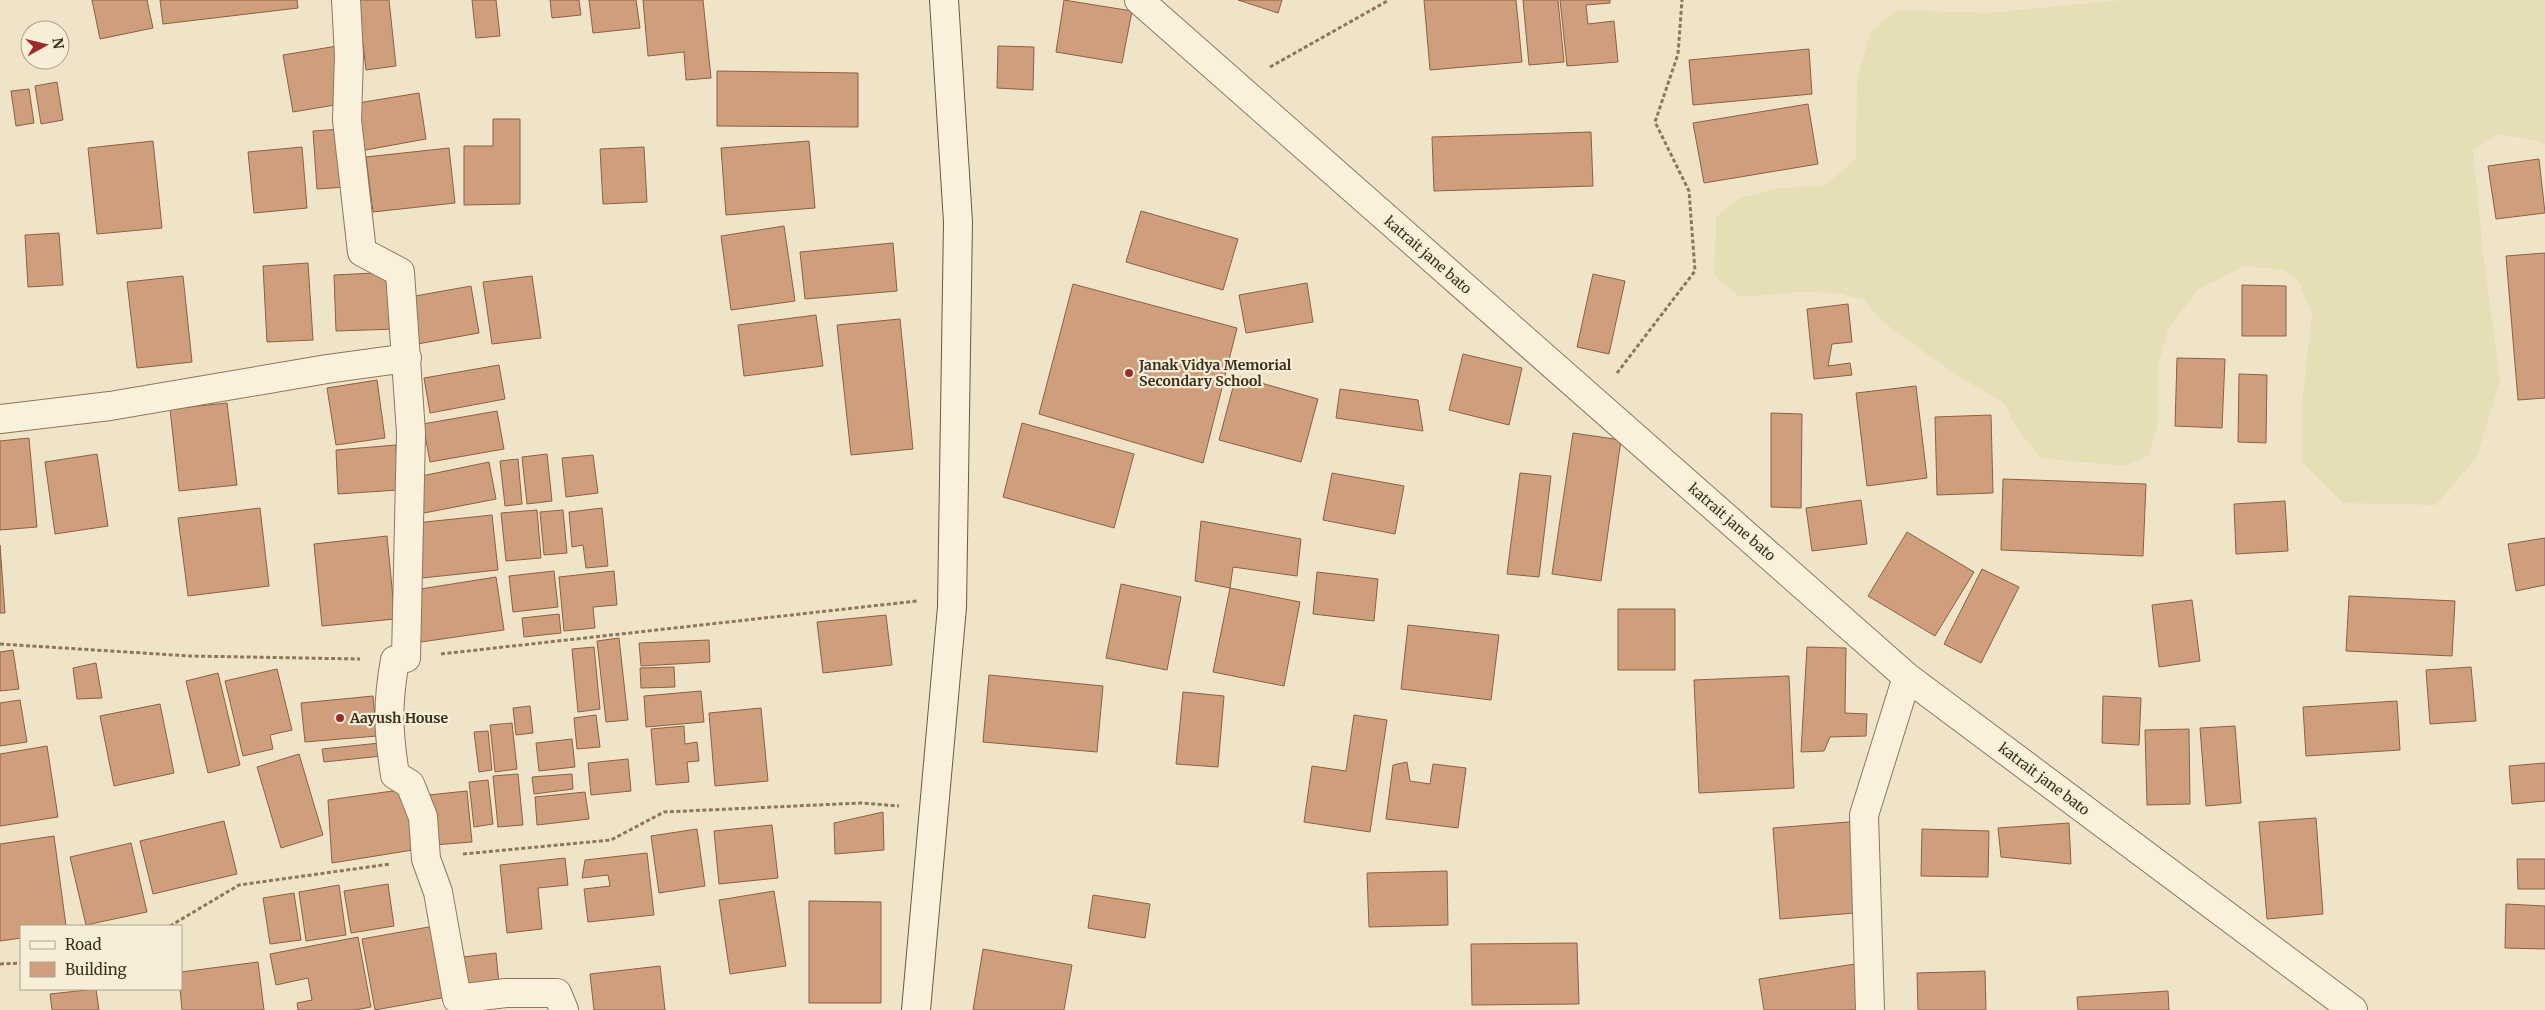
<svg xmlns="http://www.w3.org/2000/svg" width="2545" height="1010" font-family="Merriweather,serif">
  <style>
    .farmland { fill: #e6deb5 }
    .building { fill: #cf9f7d; stroke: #8d5f41 }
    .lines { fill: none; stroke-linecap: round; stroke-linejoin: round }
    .street-casing { stroke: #8d765c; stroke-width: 30 }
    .secondary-casing { stroke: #6f573f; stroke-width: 30 }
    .path { stroke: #8d765c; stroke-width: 3; stroke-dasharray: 4 2.5; stroke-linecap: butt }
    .street { stroke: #faf1dc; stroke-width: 28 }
    .secondary { stroke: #faf1dc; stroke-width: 28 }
    .poi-dot { fill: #9e2a2b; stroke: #f7eed8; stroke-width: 2 }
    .labels { text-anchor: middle; stroke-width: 4.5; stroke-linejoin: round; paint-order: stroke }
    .street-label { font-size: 14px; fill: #3d2e20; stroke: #f7eed8 }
    .poi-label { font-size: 14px; font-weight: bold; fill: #3d2e20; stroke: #f7eed8; text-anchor: start }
  </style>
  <rect width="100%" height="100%" fill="#f0e4c8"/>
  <path class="farmland" d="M2122 0H2545V144L2534 140 2499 134 2473 150 2483 253 2500 380 2477 457 2436 505 2343 503 2302 462V405L2312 314 2299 282 2285 270 2244 266 2198 290 2169 327 2158 365 2157 427 2148 456 2124 466 2040 458 2016 427 2005 404 1957 375 1899 334 1882 321 1864 300 1837 293 1801 292 1740 297 1715 277 1716 217 1740 198 1778 188 1824 186 1856 159 1857 80 1871 31 1898 10 1989 13Z"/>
  <path class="building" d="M92 0H147L153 28 100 39Z
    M160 0H297L298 8 163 24Z
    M358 0H389L396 66 366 70Z
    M472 0H496L500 36 476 38Z
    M550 0H579L581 15 552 18Z
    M589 0H636L640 28 593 33Z
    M643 0H703L711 78 686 80 684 52 648 56Z
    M1064 0 1132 11 1122 63 1056 52Z
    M1238 0H1282L1278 13Z
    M1424 0H1516L1522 62 1430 70Z
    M1523 0H1558L1564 62 1529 65Z
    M1560 0H1610V3L1586 5 1588 24 1614 21 1618 62 1567 66Z
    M337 46 347 103 293 112 283 55Z
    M998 46 1034 47 1033 90 997 88Z
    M1809 49 1812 94 1693 105 1689 60Z
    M717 71 858 73V127L717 126Z
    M57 82 63 120 41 124 35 86Z
    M29 89 34 123 16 126 11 91Z
    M419 93 426 139 360 151 352 104Z
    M1808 104 1818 164 1704 183 1693 123Z
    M493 119H520V204L464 205V146H493Z
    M342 129 347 187 317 189 313 131Z
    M1591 132 1593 186 1434 191 1432 137Z
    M153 141 162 228 97 234 88 148Z
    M809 141 815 208 726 215 721 148Z
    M302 147 307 208 254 213 248 152Z
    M644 147 647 202 603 204 600 149Z
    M449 148 455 203 373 212 366 157Z
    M2539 159 2545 213 2496 219 2488 166Z
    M1141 211 1238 239 1223 290 1126 262Z
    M784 226 795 301 731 310 721 236Z
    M59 233 63 285 28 287 25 235Z
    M893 243 897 291 805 299 800 252Z
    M2545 253V398L2518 400 2506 256Z
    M308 263 313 340 267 342 263 266Z
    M394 272 396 329 336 331 334 275Z
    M1593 274 1625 281 1609 354 1577 347Z
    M183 276 192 362 137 368 127 282Z
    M532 276 541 338 492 344 483 282Z
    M1307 283 1313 322 1246 333 1239 295Z
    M1073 284 1237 328 1203 463 1039 414Z
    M2242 285 2286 286V336H2242Z
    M471 286 479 333 412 345 404 298Z
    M1848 304 1852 342 1832 344 1828 366 1850 363 1852 375 1814 379 1807 309Z
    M816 315 823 366 744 376 738 325Z
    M900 319 913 449 851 455 837 325Z
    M1463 354 1522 368 1509 425 1449 410Z
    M2177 358 2225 359 2222 428 2175 426Z
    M499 365 505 399 430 413 424 378Z
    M2239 374 2267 375 2266 443 2238 442Z
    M1236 376 1318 399 1301 462 1219 440Z
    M377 380 385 438 336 445 327 388Z
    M1916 386 1927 478 1867 486 1856 393Z
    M1340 389 1418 400 1423 431 1336 418Z
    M227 403 237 485 179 491 170 409Z
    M497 411 504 449 430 462 423 424Z
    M1771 413 1802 414 1801 508 1771 507Z
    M1991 415 1993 493 1937 495 1935 417Z
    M1022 423 1134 454 1114 528 1003 497Z
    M1573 433 1621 440 1601 581 1552 574Z
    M29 438 37 527 0 530V441Z
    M396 445 398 490 338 494 336 450Z
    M97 454 108 526 55 534 45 462Z
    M547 454 552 501 527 504 522 457Z
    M593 455 598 493 566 497 562 458Z
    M518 459 522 504 505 506 500 461Z
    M489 462 496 499 419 514 412 478Z
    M1332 473 1404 486 1395 534 1323 520Z
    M1520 473 1551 476 1539 577 1507 574Z
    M2003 479 2146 484 2143 556 2001 550Z
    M1861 500 1867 544 1812 551 1806 508Z
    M2285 501 2288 551 2236 554 2234 504Z
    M260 508 269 586 188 596 178 518Z
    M602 508 608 566 586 568 583 545 572 547 569 512Z
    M537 510 541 558 506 561 501 513Z
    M563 510 567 553 544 555 540 512Z
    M492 515 498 570 422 578 416 523Z
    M1201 521 1301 539 1297 576 1233 567 1230 588 1195 581Z
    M1907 532 1974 572 1935 636 1868 596Z
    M387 536 395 619 322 626 314 544Z
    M2545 538V585L2516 591 2508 544Z
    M0 545 5 613H0Z
    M1982 569 2019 587 1981 663 1944 644Z
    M554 571 558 607 513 612 509 576Z
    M614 571 617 605 593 607 595 628 564 631 559 577Z
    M1317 572 1378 579 1374 621 1313 614Z
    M496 577 504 630 421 642 414 590Z
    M1121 584 1181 597 1167 670 1106 658Z
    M1230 588 1300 602 1284 686 1213 672Z
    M2349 596 2455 601 2452 656 2346 651Z
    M2192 600 2200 661 2159 667 2152 605Z
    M1618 609H1675V670H1618Z
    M559 614 561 633 524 637 522 618Z
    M886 615 892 665 823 673 817 622Z
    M1408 625 1499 635 1491 700 1401 689Z
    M619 638 628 720 606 722 597 641Z
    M709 640 710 662 641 666 639 643Z
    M594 647 600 709 578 712 572 649Z
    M1807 647 1846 648 1845 713 1867 714 1866 736 1830 737 1824 751 1801 752Z
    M13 650 19 689 0 691V652Z
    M96 663 102 698 77 699 73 668Z
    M674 667 675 687 641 688 640 668Z
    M2471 667 2476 721 2430 724 2426 670Z
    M277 669 292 730 270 735 273 749 243 756 225 681Z
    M218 673 240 765 208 773 186 681Z
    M989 675 1103 686 1097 752 983 742Z
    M1789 676 1794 788 1699 793 1694 680Z
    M701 691 704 722 646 727 644 696Z
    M1183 692 1224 696 1218 767 1176 764Z
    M373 696 377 736 305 742 301 703Z
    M2103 696 2141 698 2139 745 2102 743Z
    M20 700 27 742 0 746V703Z
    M2397 701 2400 750 2306 756 2303 707Z
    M160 704 174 773 114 786 100 716Z
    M530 706 533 733 516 735 513 708Z
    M761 708 768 781 715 786 709 713Z
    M596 715 600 747 577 749 574 718Z
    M1354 715 1387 720 1370 832 1304 822 1312 766 1346 771Z
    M512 723 517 769 495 772 490 725Z
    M684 726 685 744 697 742 699 761 687 762 689 782 656 785 651 729Z
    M2235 726 2241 803 2206 806 2200 728Z
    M2189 729 2190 804 2147 805 2145 730Z
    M488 731 492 770 479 772 474 732Z
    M572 739 575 767 539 771 536 743Z
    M380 743 382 756 324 762 322 749Z
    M47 746 58 817 0 826V754Z
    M299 754 323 835 281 848 257 767Z
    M628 759 631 791 591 795 588 763Z
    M1407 762 1410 781 1430 784 1433 764 1466 768 1458 828 1386 819 1393 765Z
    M2545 763V801L2512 804 2509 766Z
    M518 774 523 825 498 827 493 776Z
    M572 774 573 789 534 794 532 777Z
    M488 780 493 824 474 827 469 782Z
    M407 789 419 849 332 863 328 800Z
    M467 791 472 842 434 845 428 795Z
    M585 792 589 819 537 825 535 797Z
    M883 812 884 850 835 854 834 823Z
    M2316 818 2323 914 2267 919 2259 822Z
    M224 821 237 874 153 894 140 841Z
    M1861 821 1868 912 1780 919 1773 828Z
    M2069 823 2071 864 2001 857 1998 828Z
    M772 825 778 878 719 884 714 831Z
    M697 829 705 886 659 893 651 836Z
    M1922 829 1989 831 1988 877 1921 876Z
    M54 836 66 926H21V938L0 941V844Z
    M131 843 147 912 86 925 70 857Z
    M647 853 654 915 588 922 584 889 610 886 608 875 582 878 585 860Z
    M565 858 568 885 538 888 542 929 507 933 500 865Z
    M2517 859H2545V889H2518Z
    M1447 871 1448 925 1369 927 1367 873Z
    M388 884 394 926 351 933 344 891Z
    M339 885 346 935 306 941 299 892Z
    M774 891 786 966 730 974 719 900Z
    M294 893 301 940 270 944 263 898Z
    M1093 895 1150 904 1145 938 1088 928Z
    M809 901 881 902V1003H809Z
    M2506 904 2545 906V949L2505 948Z
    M434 926 447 997 375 1010 362 939Z
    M358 937 371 1007 355 1010H298L297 1003 312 1000 308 978 276 985 270 954Z
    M1577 943 1579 1004 1472 1005 1471 944Z
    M983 949 1072 965 1064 1010H973Z
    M496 953 499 984 459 989 455 958Z
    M1874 961 1882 1010H1764L1759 979Z
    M258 962 264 1010H182L180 989 181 972Z
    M660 966 665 1010H594L590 974Z
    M1985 971 1986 1010H1918L1917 973Z
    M96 989 99 1010H52L50 994Z
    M2168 991 2169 1010H2078L2077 997Z"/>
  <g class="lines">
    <defs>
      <path id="street" d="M346 0 349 56 347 120 362 252 400 272 411 433 406 658
        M1139 0 1907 677 2353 1010
        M0 419 110 406 327 369 407 358
        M395 660C387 705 388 730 395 775L410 784 423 817 426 859 438 892 457 999 506 993H557L564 1010
        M1870 1010 1864 815 1907 677"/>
      <path id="secondary" d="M916 1010 952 607 958 222 944 0"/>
    </defs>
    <use href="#street" class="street-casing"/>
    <use href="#secondary" class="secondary-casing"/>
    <path class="path" d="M1270 67 1389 0
      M1617 373 1695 271 1689 191 1655 122 1678 54 1682 0
      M0 644 190 656 360 659
      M441 654 917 601
      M463 854 611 840 664 812 861 803 899 806
      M170 926 239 885 390 864
      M0 964 21 963"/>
    <use href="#street" class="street"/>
    <use href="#secondary" class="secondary"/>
  </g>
  <g class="poi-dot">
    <circle cx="1129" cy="373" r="5"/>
    <circle cx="340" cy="718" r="5"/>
  </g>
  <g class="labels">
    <g class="street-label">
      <text transform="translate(1428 255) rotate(41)" y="5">katrait jane bato</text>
      <text transform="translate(1732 522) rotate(41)" y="5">katrait jane bato</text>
      <text transform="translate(2044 779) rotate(37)" y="5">katrait jane bato</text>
    </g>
    <g class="poi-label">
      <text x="1139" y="370">Janak Vidya Memorial<tspan x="1139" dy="16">Secondary School</tspan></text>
      <text x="350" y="723">Aayush House</text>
    </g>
  </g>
  <rect x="20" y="925" width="162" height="65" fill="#f7eed8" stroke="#ada18e"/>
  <rect x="30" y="941" width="25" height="8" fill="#faf1dc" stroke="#ada18e"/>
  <text x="65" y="950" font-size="15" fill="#3d2e20">Road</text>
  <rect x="30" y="962" width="25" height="15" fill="#cf9f7d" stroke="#ada18e"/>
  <text x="65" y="975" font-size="15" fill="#3d2e20">Building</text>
  <g transform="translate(45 45) rotate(82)"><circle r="24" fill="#f7eed8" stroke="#ada18e"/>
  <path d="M0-4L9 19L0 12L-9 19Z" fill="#9e2a2b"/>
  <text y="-8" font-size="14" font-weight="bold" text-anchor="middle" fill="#3d2e20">N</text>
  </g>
</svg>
